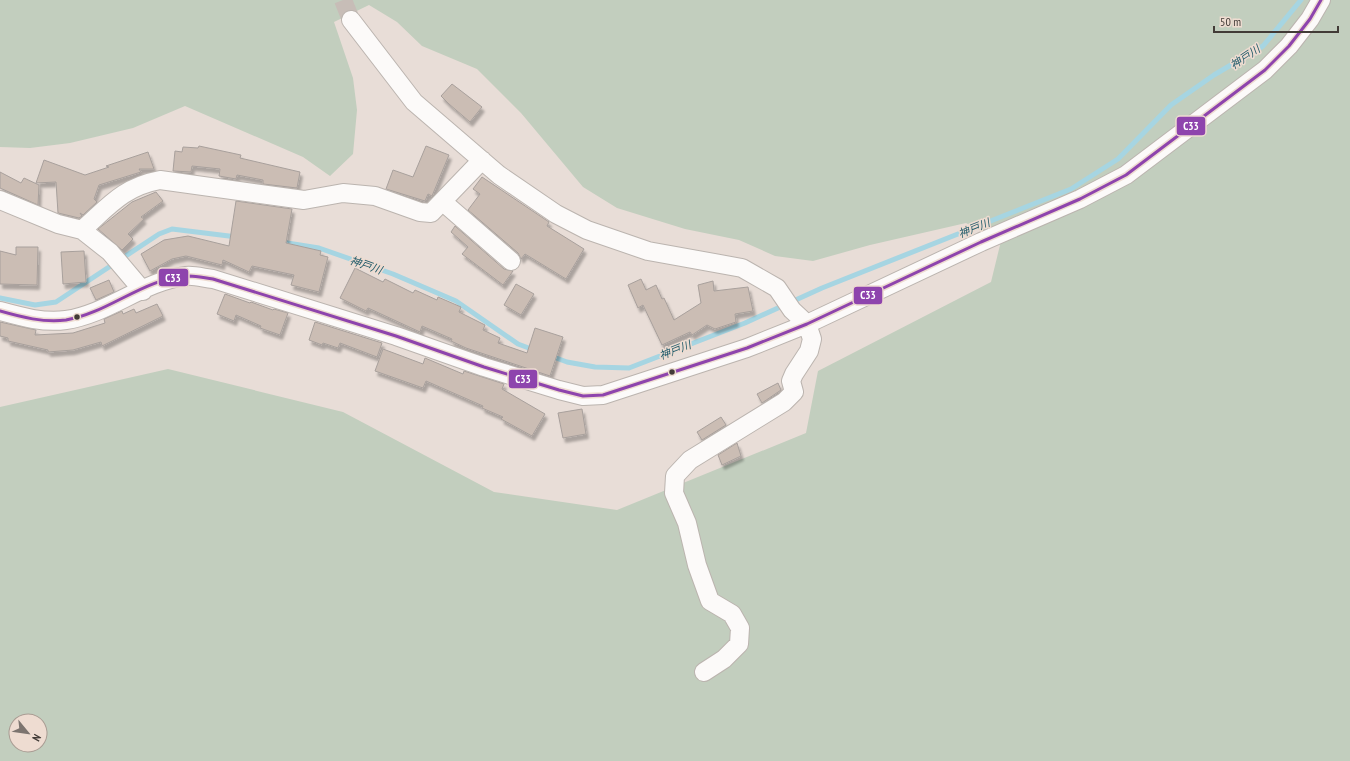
<svg xmlns="http://www.w3.org/2000/svg" width="1350" height="761" font-family="'PT Sans Narrow','Noto Sans JP',sans-serif">
  <style>
    .green { fill: #c2cebe; fill-rule: evenodd }
    .lines { fill: none; stroke-linecap: round; stroke-linejoin: round }
    .stream { stroke: #a6d5e2; stroke-width: 5 }
    .building { fill: #cbbdb4; stroke: #a8a09c; filter: url(#shadow) }
    .minor-tunnel { stroke: #c7bdb7; stroke-width: 18; stroke-dasharray: 18 9; stroke-linecap: butt }
    .minor-casing { stroke: #bbb4af; stroke-width: 20 }
    .minor { stroke: #fcfaf9; stroke-width: 18 }
    .bus-1-casing { stroke: #eedcd1; stroke-width: 6 }
    .bus-1 { stroke: #8e44ad; stroke-width: 3 }
    .bus-dot { fill: #423b37; stroke: #eedcd1; stroke-width: 1.5 }
    .labels { text-anchor: middle; stroke-width: 3; stroke-linejoin: round; paint-order: stroke }
    .water-label { font-size: 11px; font-style: italic; fill: #225c6b; stroke: #eedcd1 }
    .line-badge { stroke: #eedcd1; stroke-width: 1.5 }
    .badge-label { font-size: 11px; text-anchor: middle; font-weight: bold; fill: #fff }
  </style>
  <defs>
    <filter id="shadow"><feDropShadow dx="2.5" dy="4.5" stdDeviation="1" flood-color="#0004"/></filter>
  </defs>
  <rect width="100%" height="100%" fill="#e8ddd7"/>
  <path class="green" d="M0 0H1350V761H0V407L168 369 343 412 494 492 617 510 806 433 818 371 991 282 1001 241 966 223 870 245 813 261 775 256 739 240 685 229 617 208 583 187 521 113 477 69 422 46 397 22 369 5 334 22 353 78 357 110 353 154 330 176 303 157 185 106 133 128 70 143 30 148 0 147ZM16 721H40V745H16Z"/>
  <g class="lines">
    <path class="stream" d="M281 242 319 248 393 274 456 301 518 344 534 350
      M0 298 35 305 56 302 159 234 172 229 237 237
      M551 356 567 362 595 367 629 368 745 323 822 288 1071 189 1118 159 1171 105 1214 75 1263 46 1301 0"/>
  </g>
  <path class="building" d="M452 84 482 107 470 122 449 104 441 96Z
    M199 146 241 155 240 158 300 172 297 188 263 184V180L237 175 236 179 219 176 220 169 192 166 191 172 173 171 175 151 182 152 183 147 198 148Z
    M426 146 449 155 432 196 428 194 425 201 386 189 393 170 413 177Z
    M148 152 154 169H139L141 172 99 185 94 199 97 202 83 215 80 213 82 216 79 218 58 213 56 182 36 183 44 160 85 175 109 167 106 166Z
    M0 172 21 183 24 178 39 185 38 205 0 188Z
    M482 177 549 222 547 226 584 249 566 279 525 254 521 259 518 253 468 210 480 194 473 189Z
    M156 192 163 201 141 217 144 219 128 234 133 239 122 250 98 229 132 202Z
    M236 201 292 209 286 243 321 251 320 255 328 257 319 292 291 285 294 275 252 266 249 272 223 260 222 265 186 256 172 259 150 271 141 254 164 240 188 236 229 246Z
    M455 226 504 269 513 271 503 285 462 254 468 247 451 232Z
    M16 247H38L37 285 0 284V251L16 255Z
    M84 251 86 282 63 284 61 252Z
    M355 268 383 282 385 279 413 293 415 290 437 300 438 297 461 307 459 312 485 325 483 330 500 338 498 343 527 353 535 328 563 337 550 376 466 348 451 341 452 339 422 326 420 332 368 308 366 311 340 298Z
    M641 279 646 290 656 285 662 299 664 298 674 320 701 303 698 285 713 281 714 291 748 287 753 311 735 314 736 322 715 329 707 325 692 335 690 332 662 345 643 305 638 308 628 285Z
    M109 280 114 292 96 300 90 288Z
    M516 284 534 294 521 315 504 305Z
    M225 294 250 303 251 302 273 310 274 309 288 313 280 335 260 328 261 326 236 315 234 321 217 314Z
    M157 304 163 316 102 346 101 342 73 350 48 352V350L8 341V338L0 336V322L36 330 35 335 73 333 105 323 104 319 122 311 123 314 134 309 136 313Z
    M315 322 382 343 377 357 340 343 338 348 323 343 322 345 309 340Z
    M383 349 423 364 425 358 463 374 464 371 504 384 502 389 545 414 532 436 501 419 503 417 482 408 483 406 426 381 423 388 375 371Z
    M778 383 781 390 762 403 757 394Z
    M582 409 586 434 563 438 558 413Z
    M721 417 726 425 702 440 697 432Z
    M737 443 741 456 722 465 718 455Z"/>
  <g class="lines">
    <path class="minor-tunnel" d="M343 0 351 20"/>
    <defs>
      <path id="minor" d="M351 20 414 102 499 175 556 214 587 230 648 251 742 268 777 288 792 310 807 324 812 339 809 351 794 374 791 381 794 392 784 402 690 460 675 476 674 493 687 523 697 565 710 601 732 614 740 628 739 644 724 659 704 672
        M0 200 58 224 82 230 110 252 143 291
        M443 202 511 261
        M82 230C109 206 123 187 160 180L304 200 343 193 375 196 420 212 431 213 482 160
        M0 311C22 317 43 323 66 320 108 314 143 281 186 276 194 275 204 278 213 279L396 336 484 367 559 390 583 396 603 395 747 348 807 324 981 242 1080 199 1126 175 1265 70 1289 46 1310 19 1321 0"/>
    </defs>
    <use href="#minor" class="minor-casing"/>
    <use href="#minor" class="minor"/>
    <defs>
      <path id="bus-1" d="M0 311C21 317 44 323 66 320 109 313 145 277 189 276 197 276 205 278 213 279L396 336 484 367 559 390 583 396 603 395 747 348 807 324 981 242 1080 199 1126 175 1265 70 1289 46 1310 19 1321 0"/>
    </defs>
    <use href="#bus-1" class="bus-1-casing"/>
    <use href="#bus-1" class="bus-1"/>
  </g>
  <g class="bus-dot">
    <circle cx="77" cy="317" r="3.5"/>
    <circle cx="672" cy="372" r="3.5"/>
  </g>
  <g class="labels">
    <g class="water-label">
      <text transform="translate(1245 57) rotate(-34)" y="4">神戸川</text>
      <text transform="translate(974 228) rotate(-22)" y="4">神戸川</text>
      <text transform="translate(366 265) rotate(19)" y="4">神戸川</text>
      <text transform="translate(675 350) rotate(-21)" y="4">神戸川</text>
    </g>
  </g>
  <g class="line-badge">
    <rect x="1176" y="116" width="30" height="20" rx="4" fill="#8e44ad"/>
    <rect x="158" y="268" width="31" height="19" rx="4" fill="#8e44ad"/>
    <rect x="853" y="286" width="30" height="19" rx="4" fill="#8e44ad"/>
    <rect x="508" y="369" width="30" height="20" rx="4" fill="#8e44ad"/>
  </g>
  <g class="badge-label">
    <text x="1191" y="130">C33</text>
    <text x="173" y="282">C33</text>
    <text x="868" y="299">C33</text>
    <text x="523" y="383">C33</text>
  </g>
  <g transform="translate(28 733) rotate(119)"><circle r="19" fill="#eedcd1" stroke="#a99c93"/>
  <path d="M0-3L7 15L0 10L-7 15Z" fill="#7c746f"/>
  <text y="-6" font-size="11" font-weight="bold" text-anchor="middle" fill="#423b37">N</text>
  </g>
  <path d="M1214 26v6h124v-6" fill="none" stroke="#423b37" stroke-width="2"/>
  <text x="1220" y="26" font-size="12" fill="#423b37" stroke="#eedcd1" stroke-width="3" paint-order="stroke">50 m</text>
</svg>
